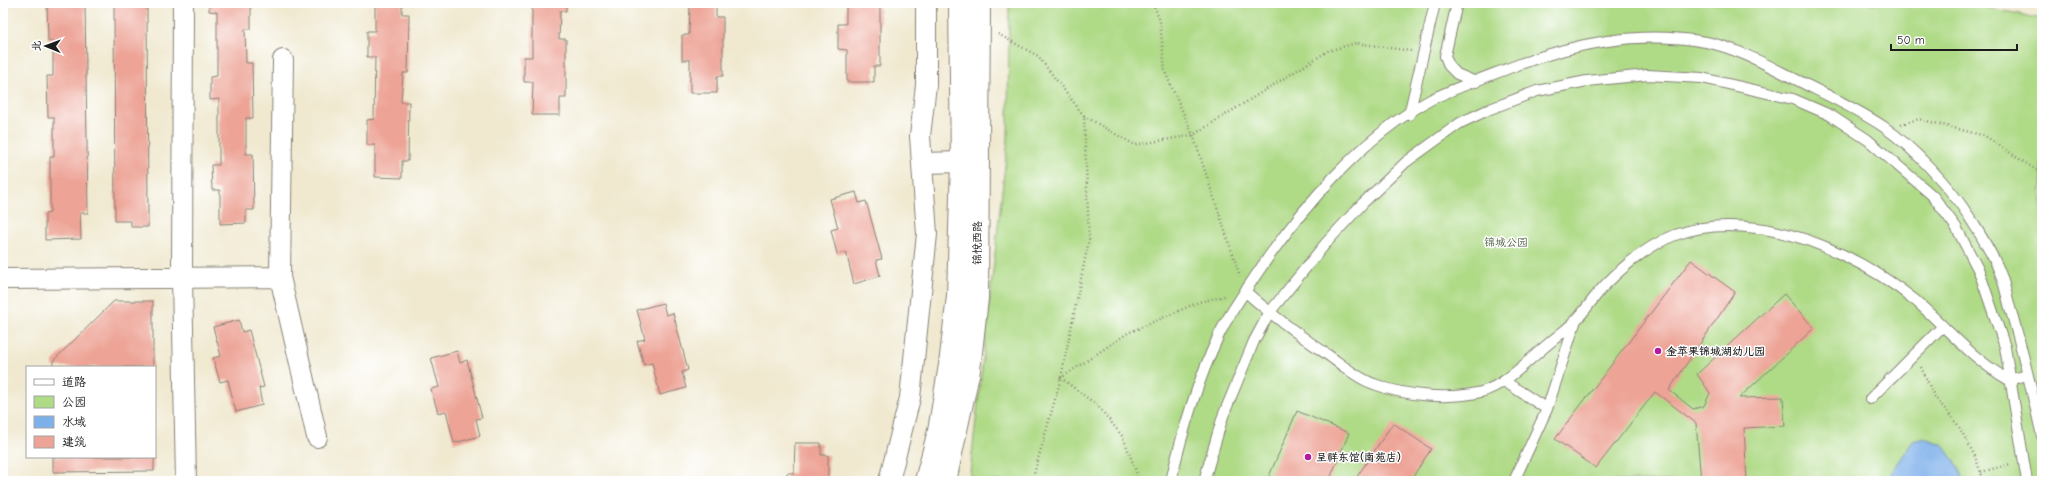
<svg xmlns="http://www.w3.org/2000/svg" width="2045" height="484" font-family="'Comic Neue','LXGW WenKai TC',sans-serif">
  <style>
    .green { fill: #afda86; stroke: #667b51 }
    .water { fill: #7eb0ea; stroke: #4d6683 }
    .building { fill: #eda395 }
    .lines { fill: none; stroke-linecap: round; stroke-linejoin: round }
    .lane-casing { stroke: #868276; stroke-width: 12 }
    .street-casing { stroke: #868276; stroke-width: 22 }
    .secondary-casing { stroke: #868276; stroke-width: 24 }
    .path { stroke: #868276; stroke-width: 2.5; stroke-dasharray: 1 3; stroke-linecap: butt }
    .lane { stroke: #fff; stroke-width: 10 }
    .street { stroke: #fff; stroke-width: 20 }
    .secondary { stroke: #fff; stroke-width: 22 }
    .poi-dot { fill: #b5179e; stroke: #fff; stroke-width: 1.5 }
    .labels { text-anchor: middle; stroke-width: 3; stroke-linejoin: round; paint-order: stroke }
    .park-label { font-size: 11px; fill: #4f5e41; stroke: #fff }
    .street-label { font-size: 11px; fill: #1c1c1c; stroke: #fff }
    .poi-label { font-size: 11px; font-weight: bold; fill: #1c1c1c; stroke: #fff; text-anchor: start }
  </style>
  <rect width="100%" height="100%" fill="#fff"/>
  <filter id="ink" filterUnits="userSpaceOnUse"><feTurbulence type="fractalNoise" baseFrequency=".025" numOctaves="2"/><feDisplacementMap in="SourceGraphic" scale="8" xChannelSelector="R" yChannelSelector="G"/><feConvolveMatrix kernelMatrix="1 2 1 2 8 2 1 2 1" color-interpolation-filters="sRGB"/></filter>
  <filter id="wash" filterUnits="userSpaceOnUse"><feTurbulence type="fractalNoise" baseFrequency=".012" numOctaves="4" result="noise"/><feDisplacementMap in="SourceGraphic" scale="16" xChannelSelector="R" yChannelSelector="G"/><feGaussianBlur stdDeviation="0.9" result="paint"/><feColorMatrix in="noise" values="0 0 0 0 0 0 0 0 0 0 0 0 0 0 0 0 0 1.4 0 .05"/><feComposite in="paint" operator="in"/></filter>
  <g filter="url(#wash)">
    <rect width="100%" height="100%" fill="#f0e9d0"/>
    <path class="green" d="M1009 3H1967L2042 19V481H969L1008 139Z"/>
    <path class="water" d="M1924 438 1942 444 1960 470 1963 481H1886L1913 441Z"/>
    <g id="blocks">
      <path class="building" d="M47 3H85L88 213H80L81 239 45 240V214L50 213V157H54V117H48L47 76H53V41H48Z
        M114 3H147L148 227H131V221H115Z
        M209 3H251V29H245L246 63H252L253 118H246V154H253L254 210H246V223L220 224V190H212L211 165H219V99L210 100V77L217 76V12L209 11Z
        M375 3H402V14H409L408 73H403L401 102H409L408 161H402V178L375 177V145H367V120L374 119 375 57H367V31H375Z
        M532 3H566V11H560L559 39H566V98H560V115H532L533 82H524V57H532Z
        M846 3H873V6L880 7V66H874V82H847V50L838 49V24H846Z
        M690 5H716V17H723V76H717V93H690V60H682V35H689Z
        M856 192 859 203 866 201 882 259 876 260 880 276 854 284 846 252 837 254 831 230 838 228 830 199Z
        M1691 260 1735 292 1669 390 1693 409 1704 406 1710 393 1697 374 1784 294 1814 328 1739 398 1783 397 1785 426 1744 428 1747 481H1701L1696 423 1655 392 1596 468 1555 439Z
        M114 301H153V367H53V361Z
        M663 303 666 315 673 313 688 370 682 372 686 388 660 395 652 363 644 365 637 341 645 339 637 310Z
        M239 320 242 332 249 330 264 387 259 388 262 405 236 412 228 380 220 382 213 358 221 356 213 327Z
        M457 351 460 363 467 360 482 418 476 419 480 436 454 443 446 411 438 413 431 389 439 387 431 358Z
        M1297 411 1349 433 1329 481H1267Z
        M1393 423 1431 449 1410 481H1354Z
        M795 443H821V455H828V481H787V473H794Z
        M53 457H154V471L53 472Z"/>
    </g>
  </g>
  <g filter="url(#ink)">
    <use href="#blocks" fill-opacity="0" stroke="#868276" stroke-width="1"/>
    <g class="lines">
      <defs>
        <path id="lane" d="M1457 3 1445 56 1449 66 1457 74 1476 82
          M1409 115 1435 3
          M1245 291C1271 315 1299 335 1328 355 1342 365 1357 378 1374 384 1405 396 1448 400 1481 392 1506 385 1527 361 1547 345 1557 336 1569 328 1578 318 1588 307 1596 294 1607 283 1652 238 1692 219 1757 228 1812 235 1873 266 1916 301 1947 328 1973 360 2009 380L2027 375
          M1504 381 1547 409
          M1870 399 1943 326
          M1171 481C1182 432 1197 383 1218 337 1228 315 1243 295 1256 275 1300 210 1362 136 1432 99 1458 87 1486 77 1512 67 1575 43 1638 30 1706 42 1741 49 1772 68 1803 83 1831 97 1859 110 1884 127 1913 147 1951 188 1970 218 1980 234 1992 253 1999 270 2004 282 2007 296 2010 308 2023 350 2032 393 2042 436
          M1204 481 1223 416 1254 341 1269 313 1326 243 1363 203 1406 162 1460 123 1490 109 1537 91 1587 81 1647 75 1702 78 1793 99 1830 115 1868 140 1933 196 1956 227 1979 271 2005 347 2027 481
          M1514 481 1547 409 1576 320"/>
        <path id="street" d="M183 3 182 278 186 481
          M922 163 962 162
          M280 277 283 60
          M3 279 280 277 317 437
          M889 481 910 398 927 234 920 136 926 85V3"/>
        <path id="secondary" d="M926 481 939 431 950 365 958 296 962 162 960 3
          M945 481 969 370 977 298 979 3"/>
      </defs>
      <use href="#lane" class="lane-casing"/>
      <use href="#street" class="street-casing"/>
      <use href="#secondary" class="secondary-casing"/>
      <path class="path" d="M1153 3 1160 21 1165 72 1193 135 1240 276
        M998 34 1038 56 1084 116 1089 239 1061 378 1032 481
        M1084 116 1135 145 1193 135 1328 51 1356 43 1411 51
        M1901 124 1919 119 1985 136 2042 174
        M1921 367 1934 396 1958 425 1974 454 1984 481
        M1981 472 2011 464
        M1137 481V474L1123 437 1098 406 1061 378 1128 333 1199 302 1225 296"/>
      <use href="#lane" class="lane"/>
      <use href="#street" class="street"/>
      <use href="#secondary" class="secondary"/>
    </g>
  </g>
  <g class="poi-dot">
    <circle cx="1658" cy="351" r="4"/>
    <circle cx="1308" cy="457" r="4"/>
  </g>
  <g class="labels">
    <g class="park-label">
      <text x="1506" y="246">锦城公园</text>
    </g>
    <g class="street-label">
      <text transform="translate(977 243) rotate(-90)" y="4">锦悦西路</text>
    </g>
    <g class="poi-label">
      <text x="1666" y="355">金苹果锦城湖幼儿园</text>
      <text x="1316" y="461">呈祥东馆(南苑店)</text>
    </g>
  </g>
  <rect width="2045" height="484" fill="none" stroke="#fff" stroke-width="16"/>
  <rect x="26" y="366" width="130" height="92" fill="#ffffff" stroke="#a4a4a4"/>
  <rect x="34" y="379" width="20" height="6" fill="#ffffff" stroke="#a4a4a4"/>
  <text x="62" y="386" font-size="12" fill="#1c1c1c">道路</text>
  <rect x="34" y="396" width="20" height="12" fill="#afda86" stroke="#a4a4a4"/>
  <text x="62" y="406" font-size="12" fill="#1c1c1c">公园</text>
  <rect x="34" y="416" width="20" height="12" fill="#7eb0ea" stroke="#a4a4a4"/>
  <text x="62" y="426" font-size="12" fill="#1c1c1c">水域</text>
  <rect x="34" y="436" width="20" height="12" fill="#eda395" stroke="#a4a4a4"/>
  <text x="62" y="446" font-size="12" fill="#1c1c1c">建筑</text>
  <g transform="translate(46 46) rotate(271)" stroke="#ffffff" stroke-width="3" paint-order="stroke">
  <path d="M0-3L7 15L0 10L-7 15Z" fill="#1c1c1c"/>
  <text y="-6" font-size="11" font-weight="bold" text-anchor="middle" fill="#1c1c1c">北</text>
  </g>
  <path d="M1891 44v6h126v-6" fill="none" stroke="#1c1c1c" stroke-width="2"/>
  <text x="1897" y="44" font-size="12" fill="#1c1c1c" stroke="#ffffff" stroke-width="3" paint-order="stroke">50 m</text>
</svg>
